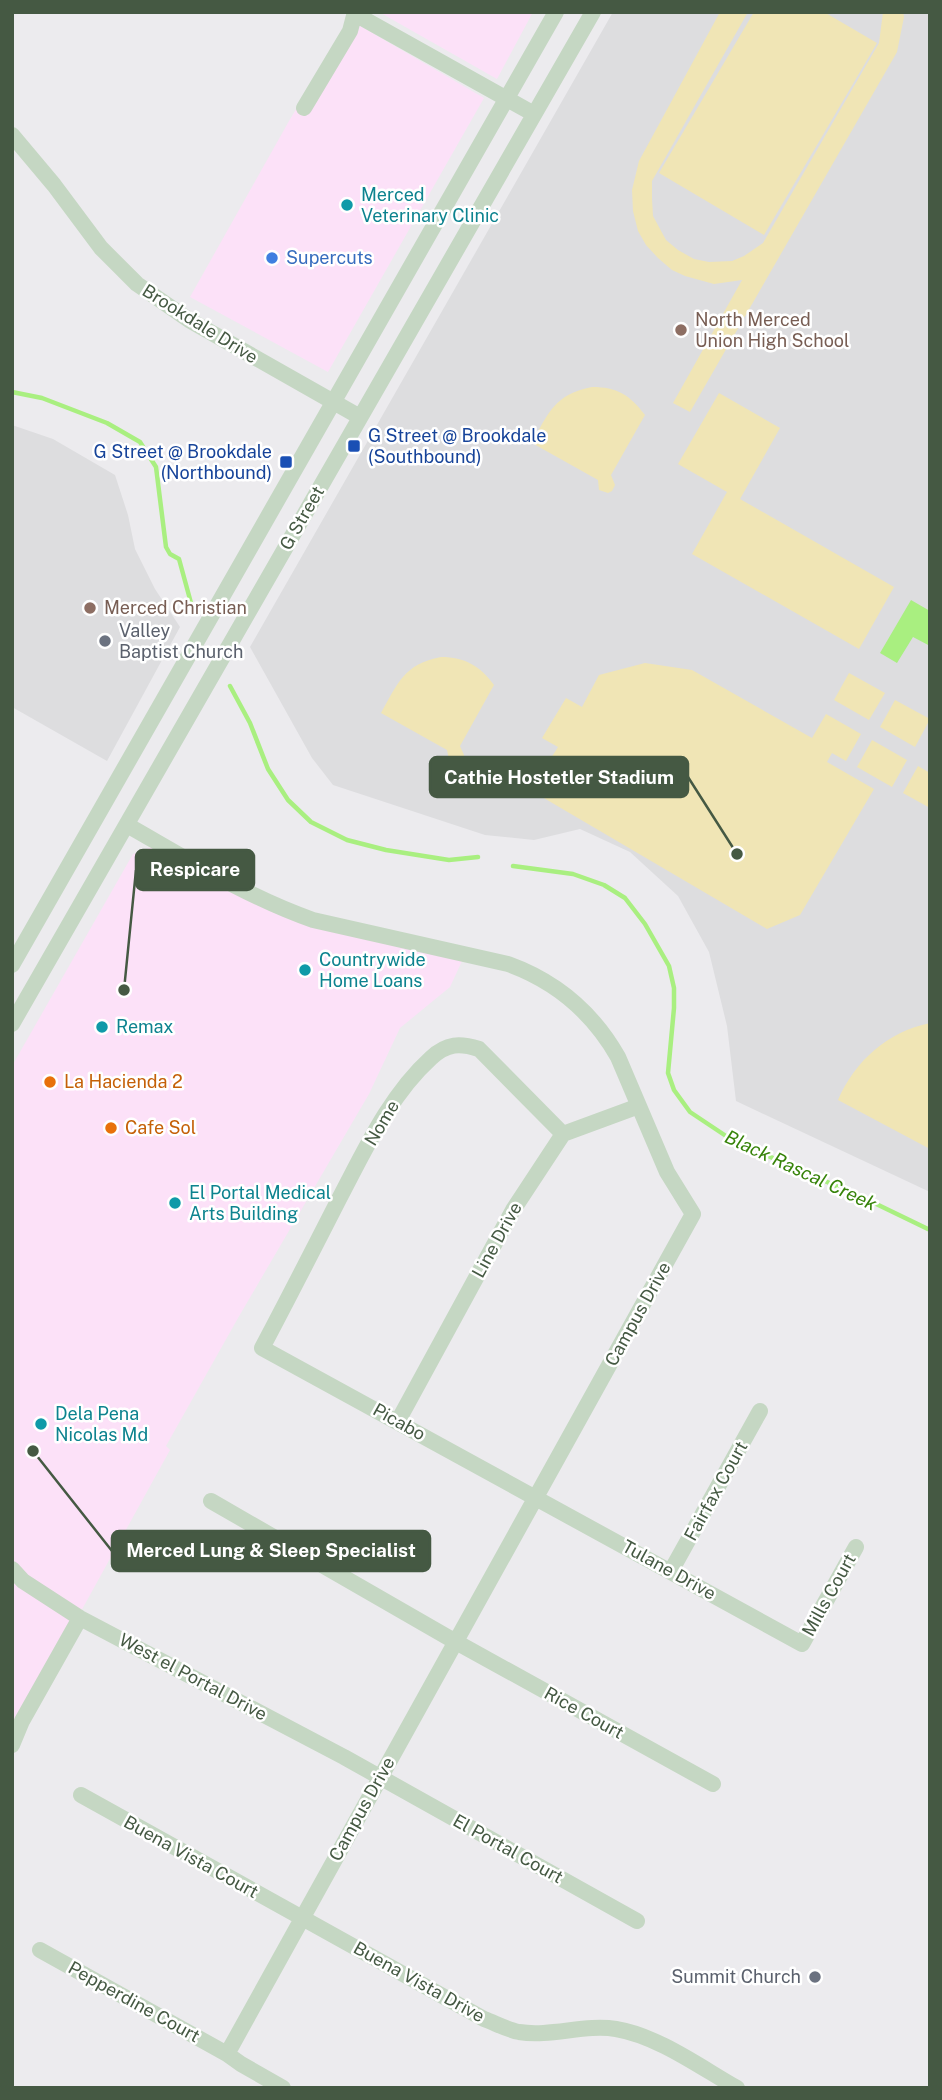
<svg xmlns="http://www.w3.org/2000/svg" width="942" height="2100" font-family="'Public Sans',sans-serif">
  <style>
    .commercial { fill: #fce1f8 }
    .education { fill: #dddddf }
    .green { fill: #f0e5b5 }
    .water { fill: #a9ef80 }
    .lines { fill: none; stroke-linecap: round; stroke-linejoin: round }
    .stream { stroke: #a9ef80; stroke-width: 4.5 }
    .minor { stroke: #c5d7c3; stroke-width: 16 }
    .culture-dot { fill: #0f9aa8; stroke: #fff; stroke-width: 2.5 }
    .shop-dot { fill: #3f7fe0; stroke: #fff; stroke-width: 2.5 }
    .education-dot { fill: #8d6e63; stroke: #fff; stroke-width: 2.5 }
    .transit-dot { fill: #1a4fb4; stroke: #fff; stroke-width: 2.5 }
    .worship-dot { fill: #6b7280; stroke: #fff; stroke-width: 2.5 }
    .food-dot { fill: #e8710a; stroke: #fff; stroke-width: 2.5 }
    .labels { text-anchor: middle; stroke-width: 5; stroke-linejoin: round; paint-order: stroke }
    .culture-label { font-size: 18px; fill: #0d838f; stroke: #fff; text-anchor: start }
    .shop-label { font-size: 18px; fill: #366cbe; stroke: #fff; text-anchor: start }
    .education-label { font-size: 18px; fill: #785e54; stroke: #fff; text-anchor: start }
    .street-label { font-size: 18px; fill: #455943; stroke: #fff }
    .transit-label { font-size: 18px; fill: #164399; stroke: #fff; text-anchor: start }
    .worship-label { font-size: 18px; fill: #5b616d; stroke: #fff; text-anchor: start }
    .food-label { font-size: 18px; fill: #c56008; stroke: #fff; text-anchor: start }
    .water-label { font-size: 19px; font-style: italic; fill: #368309; stroke: #fff }
    .leader { fill: none; stroke: #455943; stroke-width: 2.5 }
    .callout-dot { fill: #455943; stroke: #fff; stroke-width: 2.5 }
    .callout { fill: #455943; stroke: #455943; stroke-width: 2.5 }
    .callout-label { font-size: 19px; text-anchor: middle; font-weight: bold; fill: #fff }
  </style>
  <rect width="100%" height="100%" fill="#ecebee"/>
  <path class="commercial" d="M379 12H533L497 79Z
    M350 20 484 98 328 372 190 297 289 121Z
    M154 846 297 921 462 961 450 987 400 1028 369 1094 238 1318 166 1446 170 1450 64 1642 18 1738 12 1763V1066L133 854Z"/>
  <path class="education" d="M613 12H930V1192L736 1101 727 1026 709 952 678 896 630 852 580 829 534 840 485 835 333 785 312 758 250 647Z
    M12 425 53 439 115 475 128 515 135 549 155 589 180 627 107 761 12 707Z"/>
  <path class="green" d="M720 12H748L652 181V199L653 216 666 240 678 250 694 259 709 262 732 261 744 256 763 243 879 43 883 12H903L904 17 897 52 690 412 673 403 742 280 714 284 685 276 672 270 658 258 646 245 638 231 633 211 632 190 639 161Z
    M754 12H824L877 43 764 235 659 173Z
    M592 387C617 387 630 395 645 415L611 475 615 485 612 491 608 493 599 490 598 480 532 443C548 413 555 394 592 387Z
    M719 393 780 428 740 499 894 587 859 649 692 554 727 492 678 464Z
    M441 657C465 657 480 666 494 685L460 746 464 755 463 760 457 763 449 760 447 750 381 713C398 683 404 664 441 657Z
    M645 663 692 670 812 738 826 714 861 734 846 761 832 753 827 762 874 789 800 915 767 929 537 794 544 769 558 747 542 738 566 698 582 707 599 675Z
    M849 673 885 693 869 720 834 700Z
    M895 700 930 719 915 747 880 727Z
    M872 740 907 760 892 787 857 767Z
    M918 766 930 773V808L903 793Z
    M930 1023V1149L838 1100C855 1061 887 1032 930 1023Z"/>
  <path class="water" d="M911 600 930 611V646L913 637 897 663 880 653Z"/>
  <g class="lines">
    <path class="stream" d="M12 392 42 398 107 423 140 442 156 467 166 547 170 554 179 559 191 603
      M230 686 250 723 268 769 288 800 311 822 347 840 386 850 449 860 478 857
      M513 866 573 874 604 885 625 898 645 924 669 966 674 988V1008L668 1073 674 1090 690 1112 732 1140 868 1200 930 1230"/>
    <path class="minor" d="M355 14 534 114
      M304 108 350 31 355 12
      M12 135 54 185 101 248 137 284 189 320 360 417
      M127 825C187 859 247 897 313 920L508 964C555 981 593 1013 618 1057L667 1172 693 1214 227 2054
      M12 965 556 12
      M12 1024 593 12
      M563 1134 479 1049C460 1043 447 1043 431 1058 389 1096 364 1152 338 1201 313 1250 288 1299 262 1348L802 1644 856 1547
      M398 1421 513 1210 563 1134 639 1106
      M211 1501 456 1642 713 1784
      M12 1569 23 1581 80 1618 344 1757 637 1921
      M671 1571 760 1411
      M12 1745 22 1721 80 1618
      M81 1795 484 2019C495 2023 508 2030 519 2032 551 2037 585 2024 616 2029 658 2036 700 2067 737 2088
      M40 1950 227 2054 241 2064 283 2088"/>
  </g>
  <g class="culture-dot">
    <circle cx="347" cy="205" r="7"/>
    <circle cx="305" cy="970" r="7"/>
    <circle cx="102" cy="1027" r="7"/>
    <circle cx="175" cy="1203" r="7"/>
    <circle cx="41" cy="1424" r="7"/>
  </g>
  <circle class="shop-dot" cx="272" cy="258" r="7"/>
  <g class="education-dot">
    <circle cx="681" cy="330" r="7"/>
    <circle cx="90" cy="608" r="7"/>
  </g>
  <g class="transit-dot">
    <rect x="347" y="439" width="14" height="14" rx="3.5"/>
    <rect x="279" y="455" width="14" height="14" rx="3.5"/>
  </g>
  <g class="worship-dot">
    <circle cx="105" cy="641" r="7"/>
    <circle cx="815" cy="1977" r="7"/>
  </g>
  <g class="food-dot">
    <circle cx="50" cy="1082" r="7"/>
    <circle cx="111" cy="1128" r="7"/>
  </g>
  <g class="labels">
    <g class="culture-label">
      <text x="361" y="201">Merced<tspan x="361" dy="21">Veterinary Clinic</tspan></text>
      <text x="319" y="966">Countrywide<tspan x="319" dy="21">Home Loans</tspan></text>
      <text x="116" y="1033">Remax</text>
      <text x="189" y="1199">El Portal Medical<tspan x="189" dy="21">Arts Building</tspan></text>
      <text x="55" y="1420">Dela Pena<tspan x="55" dy="21">Nicolas Md</tspan></text>
    </g>
    <g class="shop-label">
      <text x="286" y="264">Supercuts</text>
    </g>
    <g class="education-label">
      <text x="695" y="326">North Merced<tspan x="695" dy="21">Union High School</tspan></text>
      <text x="104" y="614">Merced Christian</text>
    </g>
    <g class="street-label">
      <text transform="translate(200 324) rotate(32)" y="6">Brookdale Drive</text>
      <text transform="translate(302 518) rotate(-60)" y="6">G Street</text>
      <text transform="translate(382 1123) rotate(-59)" y="6">Nome</text>
      <text transform="translate(497 1240) rotate(-61)" y="6">Line Drive</text>
      <text transform="translate(638 1314) rotate(-61)" y="6">Campus Drive</text>
      <text transform="translate(399 1422) rotate(29)" y="6">Picabo</text>
      <text transform="translate(716 1491) rotate(-61)" y="6">Fairfax Court</text>
      <text transform="translate(669 1570) rotate(29)" y="6">Tulane Drive</text>
      <text transform="translate(829 1595) rotate(-61)" y="6">Mills Court</text>
      <text transform="translate(193 1677) rotate(28)" y="6">West el Portal Drive</text>
      <text transform="translate(584 1713) rotate(29)" y="6">Rice Court</text>
      <text transform="translate(362 1809) rotate(-61)" y="6">Campus Drive</text>
      <text transform="translate(508 1849) rotate(29)" y="6">El Portal Court</text>
      <text transform="translate(191 1857) rotate(29)" y="6">Buena Vista Court</text>
      <text transform="translate(419 1982) rotate(29)" y="6">Buena Vista Drive</text>
      <text transform="translate(134 2002) rotate(29)" y="6">Pepperdine Court</text>
    </g>
    <g class="transit-label">
      <text x="368" y="442">G Street @ Brookdale<tspan x="368" dy="21">(Southbound)</tspan></text>
      <text x="272" y="458" text-anchor="end">G Street @ Brookdale<tspan x="272" dy="21">(Northbound)</tspan></text>
    </g>
    <g class="worship-label">
      <text x="119" y="637">Valley<tspan x="119" dy="21">Baptist Church</tspan></text>
      <text x="801" y="1983" text-anchor="end">Summit Church</text>
    </g>
    <g class="food-label">
      <text x="64" y="1088">La Hacienda 2</text>
      <text x="125" y="1134">Cafe Sol</text>
    </g>
    <g class="water-label">
      <text transform="translate(801 1170) rotate(25)" y="7">Black Rascal Creek</text>
    </g>
  </g>
  <path class="leader" d="M737 854L688 777M124 990L136 870M33 1451L112 1551"/>
  <g class="callout-dot">
    <circle cx="737" cy="854" r="7"/>
    <circle cx="124" cy="990" r="7"/>
    <circle cx="33" cy="1451" r="7"/>
  </g>
  <g class="callout">
    <rect x="430" y="757" width="258" height="40" rx="7"/>
    <rect x="136" y="850" width="118" height="40" rx="7"/>
    <rect x="112" y="1531" width="318" height="40" rx="7"/>
  </g>
  <g class="callout-label">
    <text x="559" y="784">Cathie Hostetler Stadium</text>
    <text x="195" y="876">Respicare</text>
    <text x="271" y="1557">Merced Lung &amp; Sleep Specialist</text>
  </g>
  <rect width="942" height="2100" fill="none" stroke="#455943" stroke-width="28"/>
</svg>
